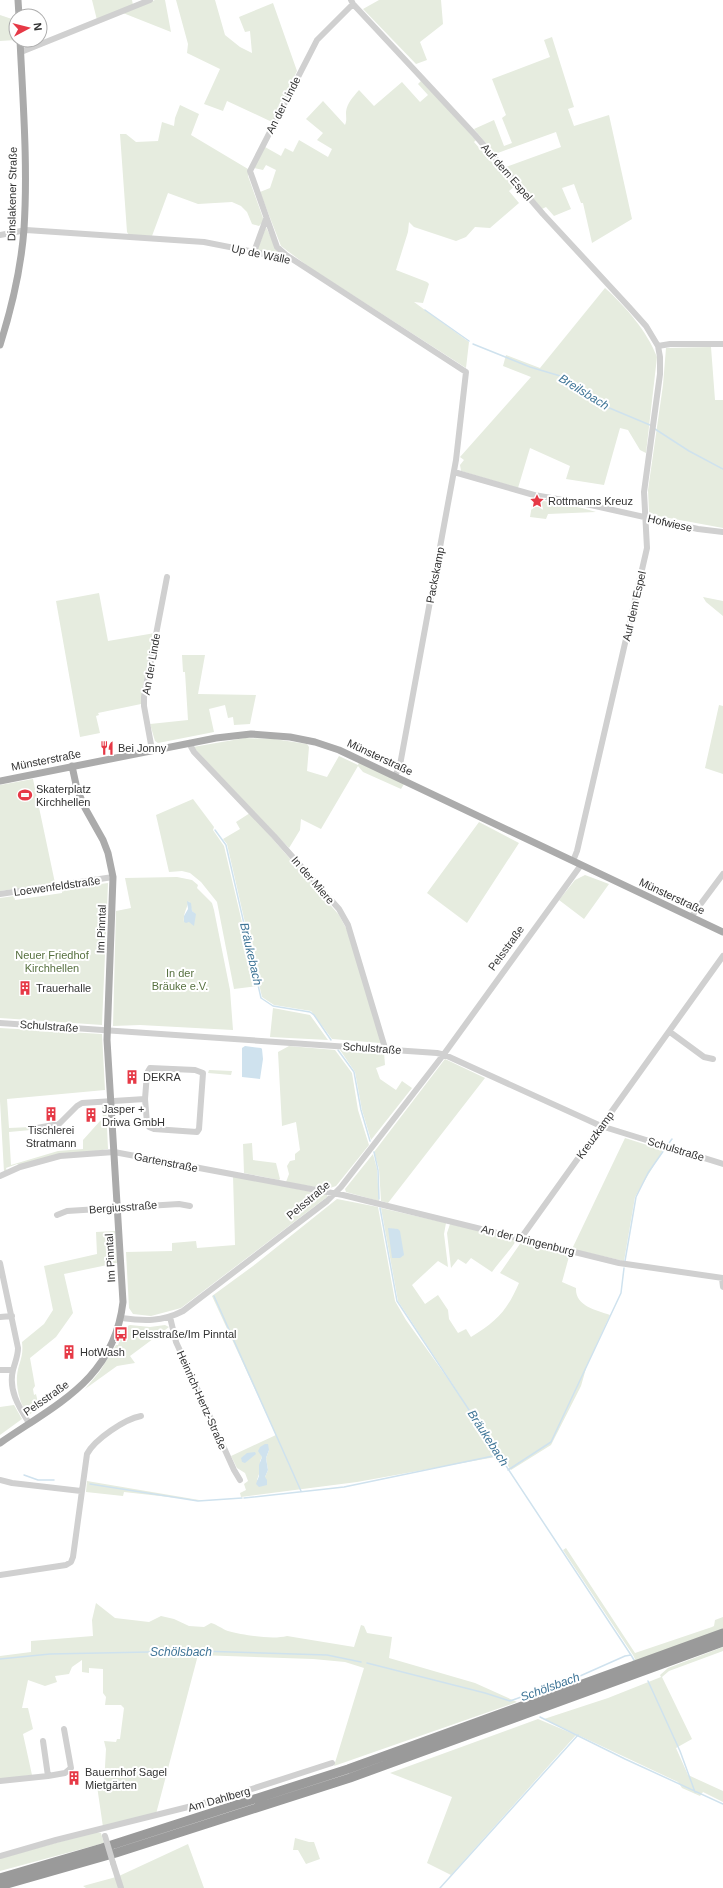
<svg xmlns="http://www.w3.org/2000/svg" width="723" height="1888" font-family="Helvetica,sans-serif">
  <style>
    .green { fill: #e6ecdf; fill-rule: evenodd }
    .water { fill: #cfe2ee }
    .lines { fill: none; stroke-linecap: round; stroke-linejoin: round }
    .stream { stroke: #cfe2ee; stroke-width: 1.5 }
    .minor { stroke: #d0d0d0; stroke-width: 6 }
    .major { stroke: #ababab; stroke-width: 7 }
    .highway { stroke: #9a9a9a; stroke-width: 9 }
    .minor-bridge { stroke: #d0d0d0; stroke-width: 6 }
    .labels { text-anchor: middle; stroke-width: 4; stroke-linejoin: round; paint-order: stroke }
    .street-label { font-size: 11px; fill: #333; stroke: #fff }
    .poi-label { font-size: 11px; fill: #333; stroke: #fff; text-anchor: start }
    .park-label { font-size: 11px; fill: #56703f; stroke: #fff }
    .water-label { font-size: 12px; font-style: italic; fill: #3f7597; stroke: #fff }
  </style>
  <rect width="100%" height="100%" fill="#fff"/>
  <path class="green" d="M92 0H132L133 5 97 20Z
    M155 0H165L171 32 123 13Z
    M176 0H215L225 35 240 47 252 53 250 31 245 32 239 17 273 3 297 71 272 122 227 101 223 111 204 104 220 69 187 53 188 44Z
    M379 0H441L443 24 420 42 427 60 416 64 363 9Z
    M0 15 15 20 16 40 0 41Z
    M552 37 574 107 568 109 574 126 609 115 632 219 592 243 583 203H581L574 184 562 188 571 209 554 216 546 207 542 209 506 167 561 147 556 132 495 154 474 129 494 120 504 146 512 143 502 118 506 115 492 79 550 57 544 40Z
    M422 80 476 140 474 142 514 187 509 191 519 203 490 228 475 227 466 237 456 241 414 227 409 222 408 232 396 270 427 282 429 284 423 303 414 302 469 342 466 368 309 267 281 246 260 192 270 188 276 170 266 165 263 170 254 168 265 147 281 156 285 148 293 152 299 140 328 157 332 149 317 140 323 133 306 119 323 101 345 125C347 120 346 118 346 112 347 103 353 97 359 90L374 106 402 82 420 102 428 95 418 84Z
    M180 105 199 114 191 135 248 169V176L263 218V222L259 226 252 224 247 212 241 206 232 202 198 204 168 193 152 236 129 235 127 232 120 134H126L136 142 158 141 162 122 174 126 175 118Z
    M266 227 276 248 284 257 257 251Z
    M605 288C626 307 647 331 657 357L646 453 640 450 628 430 620 428 604 485 566 479 570 466 530 448 518 488 461 471 460 465 464 460 460 457 531 377 503 366 506 355 540 368Z
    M711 347 715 400H723V528L658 516 649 512 648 490 663 385 666 348Z
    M533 499 582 508 596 512 548 514 546 519 530 517Z
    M99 593 108 641 155 633 141 704 98 713 99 715 96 716 100 733 80 737 56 601Z
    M703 597 723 601V616L706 602Z
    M182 655H205L198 694 256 695 250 724 234 725 233 717 228 718 225 705 209 709 214 732 158 743 155 741 150 724 188 720 185 672H183Z
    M719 705 723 706V774L705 768Z
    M245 738 274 739 307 744 309 747 307 771 327 777 339 756 358 765 359 762 404 784 401 789 363 772 358 766 321 829 301 819 300 830 289 848 193 747Z
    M33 779 55 883 0 891V785Z
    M193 799 214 827 213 830 224 846 257 986 234 989 217 902 201 882 190 873 182 871 169 872 156 815Z
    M250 813 339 915 347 930 382 1042 380 1043 332 1039 311 1011 274 1005 262 997 227 844 223 839 240 829 236 822Z
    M479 822 519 843 467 923 427 893Z
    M585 875 609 884 584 919 559 900 575 880Z
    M177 877 192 880 198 885 197 888 212 903 214 910 230 990 233 1030 140 1025 113 1026 116 911 131 908 125 878ZM189 901 192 911 194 913 189 922H184C183 914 187 908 189 901Z
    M108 883 102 1025 0 1018V898L14 896 15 900 62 893V889Z
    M273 1008 310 1015 328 1040 270 1037Z
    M0 1028 102 1034 105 1090 7 1099 9 1128 31 1127V1130L9 1132 11 1165 58 1151 83 1149V1140L100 1121 103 1120 102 1105 106 1106 108 1149 19 1165 17 1164 6 1168 7 1171 4 1172 0 1101Z
    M289 1046 335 1050 352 1073 358 1110 369 1145 336 1186 327 1189 286 1182 289 1174 287 1166 290 1161 295 1160V1154L300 1150 296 1122 282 1126 278 1052Z
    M340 1050 384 1052 385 1065 376 1068 380 1079 396 1090 402 1081 412 1088 371 1140 362 1110 355 1072Z
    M445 1059 485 1078 388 1203 381 1201 379 1169 374 1152Z
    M209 1070 232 1071 231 1075 208 1073Z
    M625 1138 663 1150 635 1197 624 1261 572 1249Z
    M252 1143 253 1160 276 1163 280 1179 279 1180 244 1173 243 1144Z
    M373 1154 377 1169 379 1201 346 1192 345 1189Z
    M233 1176 327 1195V1197L181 1308 151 1316 133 1314 129 1308 126 1252 172 1251V1243L196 1241 197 1248 235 1245Z
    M337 1199 378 1207 395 1301 406 1320 463 1400 398 1301 381 1208 446 1223 444 1234 448 1267 438 1261 412 1285 425 1304 438 1295 448 1310 449 1319 458 1333 466 1329 471 1337C496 1322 507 1311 519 1283L500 1273 522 1241 570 1253 562 1282 576 1288C575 1306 596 1310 610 1315L587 1365 581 1386 551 1445 511 1470 501 1456 357 1482 241 1497 240 1493 246 1490 244 1484 248 1481 245 1473 237 1468 231 1456 276 1435 212 1296 253 1266ZM269 1450 266 1458 268 1470 265 1477 257 1480 260 1471V1461L262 1457 260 1452Z
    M450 1224 515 1239 516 1241C508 1253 500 1261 492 1272L471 1258 466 1264 458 1259 451 1268 447 1233Z
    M115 1231 117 1263 64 1274 73 1313 56 1337 30 1358 35 1386 33 1389 34 1395 36 1394 39 1407 29 1415C20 1406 16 1388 17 1376 18 1363 24 1358 22 1342L44 1324 53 1310 44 1266 97 1254 96 1232Z
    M130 1325 150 1327 165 1325 169 1327 130 1356 135 1363 117 1366 85 1389 100 1371 116 1345H118L125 1327Z
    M14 1405 22 1419 0 1435V1407Z
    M87 1481 205 1501 124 1492 123 1496 86 1492Z
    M566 1548 635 1653 712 1627 714 1626 715 1620 723 1617V1629L633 1662 632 1661 635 1659 633 1655 563 1550Z
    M96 1603 115 1618 149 1622 161 1616 174 1619 189 1626 204 1627 211 1623C218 1625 222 1629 228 1631 243 1635 272 1640 287 1636L354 1647 361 1625 364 1626 367 1633 392 1637 389 1658 475 1683 517 1702 334 1766 364 1668 345 1662 313 1659 198 1655 156 1814 103 1827 97 1786 104 1784 106 1749 104 1741 116 1742 117 1739H120L124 1708 121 1705H105L106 1697 103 1693V1669L89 1668V1673L82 1672V1660L72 1667 69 1674 55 1676 57 1682 45 1686 28 1680 22 1708H28L33 1729 23 1734 32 1775 0 1779V1656L31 1652V1641L93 1636 92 1620Z
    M723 1647V1651L669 1671 662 1677 692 1739 676 1748 688 1775 723 1791V1802L703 1792 700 1796 682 1788 678 1782 544 1719 608 1698 661 1677 660 1675 668 1668Z
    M538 1719 576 1735 451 1875 427 1863 452 1797 390 1773Z
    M96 1832 101 1833 104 1843 0 1871V1858Z
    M295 1838 309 1842H314L320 1859 306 1864 298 1850H293Z
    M188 1844 204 1888H123L119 1876Z
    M116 1877 119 1888H86L83 1886Z"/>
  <path class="water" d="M187 901 191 903 192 911 196 914 194 926 189 922 186 923 184 922V916L188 909Z
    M245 1046 261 1048 262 1049 263 1059 260 1079 242 1077V1048Z
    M388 1228 398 1229 400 1231 404 1255 400 1258H392Z
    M265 1444H268L269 1450 266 1458 268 1470 265 1477 267 1480V1485L259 1487 256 1484 259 1476V1465L262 1457 258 1451 260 1447Z
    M255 1452 256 1454 245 1463 242 1462 241 1458 247 1453Z"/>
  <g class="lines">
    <path class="stream" d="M425 310 469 341
      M473 344 530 367 567 378 607 407 650 425
      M655 429 689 451 723 469
      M215 830 226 845 261 998 273 1006 310 1012 314 1015 331 1040
      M338 1050 354 1072 361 1110 370 1141
      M669 1143 672 1139
      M374 1152 378 1170 379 1199
      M380 1208 397 1301 631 1655
      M625 1261 636 1197 648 1173 664 1150
      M214 1296 301 1491
      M508 1470 551 1442 621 1293 624 1268
      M24 1475 38 1480H54
      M90 1484 198 1501 242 1498
      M244 1498 344 1487 498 1455
      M0 1659 50 1654 199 1651 327 1655 361 1662
      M367 1663 485 1693 510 1701 580 1676 625 1656 631 1655 634 1660
      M648 1681 680 1751 695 1792
      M540 1717 625 1759 723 1804
      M440 1888 578 1735"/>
    <path class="minor" d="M351 0 353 4 475 135 543 214 629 307 646 326 658 346 660 357V374L644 492 647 548 577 851 573 861
      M353 4 317 40 250 171 277 247 286 255 466 372 456 460 400 765 395 776
      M21 52 150 0
      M0 235 26 230 204 242 290 259
      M254 252 266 219
      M658 346 670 344H723
      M454 472 534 495 586 504 698 529 723 532
      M189 743 194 752 274 836 339 909 348 925 385 1048
      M152 750 144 706V697L167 577
      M0 894 113 877
      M691 917 723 874
      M0 1023 437 1053 445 1055 601 1126 723 1164
      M670 1032 704 1057 713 1059
      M37 1128 59 1124 77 1106 82 1103 145 1099 147 1123 149 1127 154 1129 197 1132 199 1129 203 1073 195 1070 150 1068 147 1073 145 1099
      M0 1176 20 1167 60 1156 114 1152 343 1195 619 1263 723 1278
      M57 1215 67 1211 179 1204 190 1206
      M521 1238 723 956
      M0 1263 18 1348C18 1356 15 1362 13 1370 8 1390 19 1407 29 1423
      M722 1278 723 1287
      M0 1317 12 1316
      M170 1317 176 1342 182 1355 234 1470 240 1480
      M121 1318C144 1321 162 1322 183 1311L327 1201 341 1187 444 1054 581 865
      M0 1370H13
      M0 1480 12 1483 81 1491
      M0 1575 66 1565 71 1562 73 1557 87 1454C95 1439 125 1419 141 1416
      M48 1776 65 1773 71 1768 64 1729
      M0 1781 48 1776 43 1741
      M0 1856 56 1840 224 1798 332 1763
      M113 1863 121 1888"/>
    <path class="major" d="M18 0 19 16
      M0 345C12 307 21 269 24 229 28 166 23 103 20 40
      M0 781 216 738 251 734 290 737 315 742 339 750 723 932
      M0 1443C58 1403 114 1379 123 1302L107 1040 113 877 108 853 103 840 85 808 77 789 72 766"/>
    <path class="highway" d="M0 1878 102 1848 348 1769 723 1633
      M0 1886 116 1853 350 1778 723 1642"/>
    <path class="minor-bridge" d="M105 1836 113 1863"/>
  </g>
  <defs>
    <symbol id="sight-bare" viewBox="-9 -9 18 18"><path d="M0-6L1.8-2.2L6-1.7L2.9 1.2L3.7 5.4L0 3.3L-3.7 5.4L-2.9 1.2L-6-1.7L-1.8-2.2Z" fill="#e63946" stroke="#fff" stroke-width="2.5" paint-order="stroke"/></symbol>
    <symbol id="restaurant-bare" viewBox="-9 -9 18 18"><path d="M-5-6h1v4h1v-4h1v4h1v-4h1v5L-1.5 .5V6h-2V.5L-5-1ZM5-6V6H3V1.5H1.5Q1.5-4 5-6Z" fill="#e63946" stroke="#fff" stroke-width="2.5" paint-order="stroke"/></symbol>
    <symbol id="stadium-bare" viewBox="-9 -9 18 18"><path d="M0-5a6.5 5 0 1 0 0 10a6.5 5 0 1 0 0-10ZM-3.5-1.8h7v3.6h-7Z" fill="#e63946" stroke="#fff" stroke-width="2.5" paint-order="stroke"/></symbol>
    <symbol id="building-bare" viewBox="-9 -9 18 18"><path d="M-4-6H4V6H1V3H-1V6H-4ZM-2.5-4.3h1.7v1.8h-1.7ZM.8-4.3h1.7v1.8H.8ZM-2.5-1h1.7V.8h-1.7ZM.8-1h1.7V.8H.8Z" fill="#e63946" stroke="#fff" stroke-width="2.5" paint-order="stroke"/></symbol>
    <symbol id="bus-bare" viewBox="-9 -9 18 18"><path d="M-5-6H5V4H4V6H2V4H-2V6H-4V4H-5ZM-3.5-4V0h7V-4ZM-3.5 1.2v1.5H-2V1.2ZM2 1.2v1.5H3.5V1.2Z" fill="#e63946" stroke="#fff" stroke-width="2.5" paint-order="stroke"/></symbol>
  </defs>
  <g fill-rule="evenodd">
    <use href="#sight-bare" x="527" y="491" width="20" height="20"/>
    <use href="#restaurant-bare" x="97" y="738" width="20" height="20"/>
    <use href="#stadium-bare" x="15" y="785" width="20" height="20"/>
    <use href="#building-bare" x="15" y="978" width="20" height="20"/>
    <use href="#building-bare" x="122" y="1067" width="20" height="20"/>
    <use href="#building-bare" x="41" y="1104" width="20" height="20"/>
    <use href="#building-bare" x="81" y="1105" width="20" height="20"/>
    <use href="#bus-bare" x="111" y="1324" width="20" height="20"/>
    <use href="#building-bare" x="59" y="1342" width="20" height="20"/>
    <use href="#building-bare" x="64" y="1768" width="20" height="20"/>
  </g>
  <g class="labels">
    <g class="street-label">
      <text transform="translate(283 105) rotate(-63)" y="4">An der Linde</text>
      <text transform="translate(507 172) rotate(49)" y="4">Auf dem Espel</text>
      <text transform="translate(12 194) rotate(-89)" y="4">Dinslakener Straße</text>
      <text transform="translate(261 254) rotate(12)" y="4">Up de Wälle</text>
      <text transform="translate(670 523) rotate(13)" y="4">Hofwiese</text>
      <text transform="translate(435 575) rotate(-79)" y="4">Packskamp</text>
      <text transform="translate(634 606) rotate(-77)" y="4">Auf dem Espel</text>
      <text transform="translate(151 664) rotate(-80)" y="4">An der Linde</text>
      <text transform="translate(380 757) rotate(25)" y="4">Münsterstraße</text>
      <text transform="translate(46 760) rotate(-11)" y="4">Münsterstraße</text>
      <text transform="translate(313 880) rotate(49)" y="4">In der Miere</text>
      <text transform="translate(57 886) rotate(-8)" y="4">Loewenfeldstraße</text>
      <text transform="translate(672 896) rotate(25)" y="4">Münsterstraße</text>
      <text transform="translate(101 929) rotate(-88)" y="4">Im Pinntal</text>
      <text transform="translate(506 948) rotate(-54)" y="4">Pelsstraße</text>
      <text transform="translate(49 1026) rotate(4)" y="4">Schulstraße</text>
      <text transform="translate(372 1048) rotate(4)" y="4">Schulstraße</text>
      <text transform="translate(595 1135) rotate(-54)" y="4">Kreuzkamp</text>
      <text transform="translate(676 1149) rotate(17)" y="4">Schulstraße</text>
      <text transform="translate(166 1162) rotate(11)" y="4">Gartenstraße</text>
      <text transform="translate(308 1200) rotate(-40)" y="4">Pelsstraße</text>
      <text transform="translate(123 1207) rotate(-4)" y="4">Bergiusstraße</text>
      <text transform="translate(528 1240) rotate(14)" y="4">An der Dringenburg</text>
      <text transform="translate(110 1258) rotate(-93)" y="4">Im Pinntal</text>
      <text transform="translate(46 1398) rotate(-35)" y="4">Pelsstraße</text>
      <text transform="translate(202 1400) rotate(66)" y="4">Heinrich-Hertz-Straße</text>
      <text transform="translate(219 1799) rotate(-16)" y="4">Am Dahlberg</text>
    </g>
    <g class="poi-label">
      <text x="548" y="505">Rottmanns Kreuz</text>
      <text x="118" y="752">Bei Jonny</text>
      <text x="36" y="793">Skaterplatz<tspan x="36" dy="13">Kirchhellen</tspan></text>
      <text x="36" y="992">Trauerhalle</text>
      <text x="143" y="1081">DEKRA</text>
      <text x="102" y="1113">Jasper +<tspan x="102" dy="13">Driwa GmbH</tspan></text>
      <text x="51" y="1134" text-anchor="middle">Tischlerei<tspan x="51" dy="13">Stratmann</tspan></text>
      <text x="132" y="1338">Pelsstraße/Im Pinntal</text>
      <text x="80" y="1356">HotWash</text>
      <text x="85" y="1776">Bauernhof Sagel<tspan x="85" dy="13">Mietgärten</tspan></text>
    </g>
    <g class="park-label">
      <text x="52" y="959">Neuer Friedhof<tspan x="52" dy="13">Kirchhellen</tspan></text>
      <text x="180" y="977">In der<tspan x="180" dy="13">Bräuke e.V.</tspan></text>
    </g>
    <g class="water-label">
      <text transform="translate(584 392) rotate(32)" y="4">Breilsbach</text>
      <text transform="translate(251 954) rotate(77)" y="4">Bräukebach</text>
      <text transform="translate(488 1438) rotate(57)" y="4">Bräukebach</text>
      <text x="181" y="1656">Schölsbach</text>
      <text transform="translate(550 1687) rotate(-20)" y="4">Schölsbach</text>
    </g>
  </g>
  <g transform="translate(28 28) rotate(83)"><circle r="19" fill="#ffffff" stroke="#adadad"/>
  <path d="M0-3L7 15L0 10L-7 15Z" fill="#e63946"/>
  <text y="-6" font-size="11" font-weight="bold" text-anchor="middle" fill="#333333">N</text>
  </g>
</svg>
